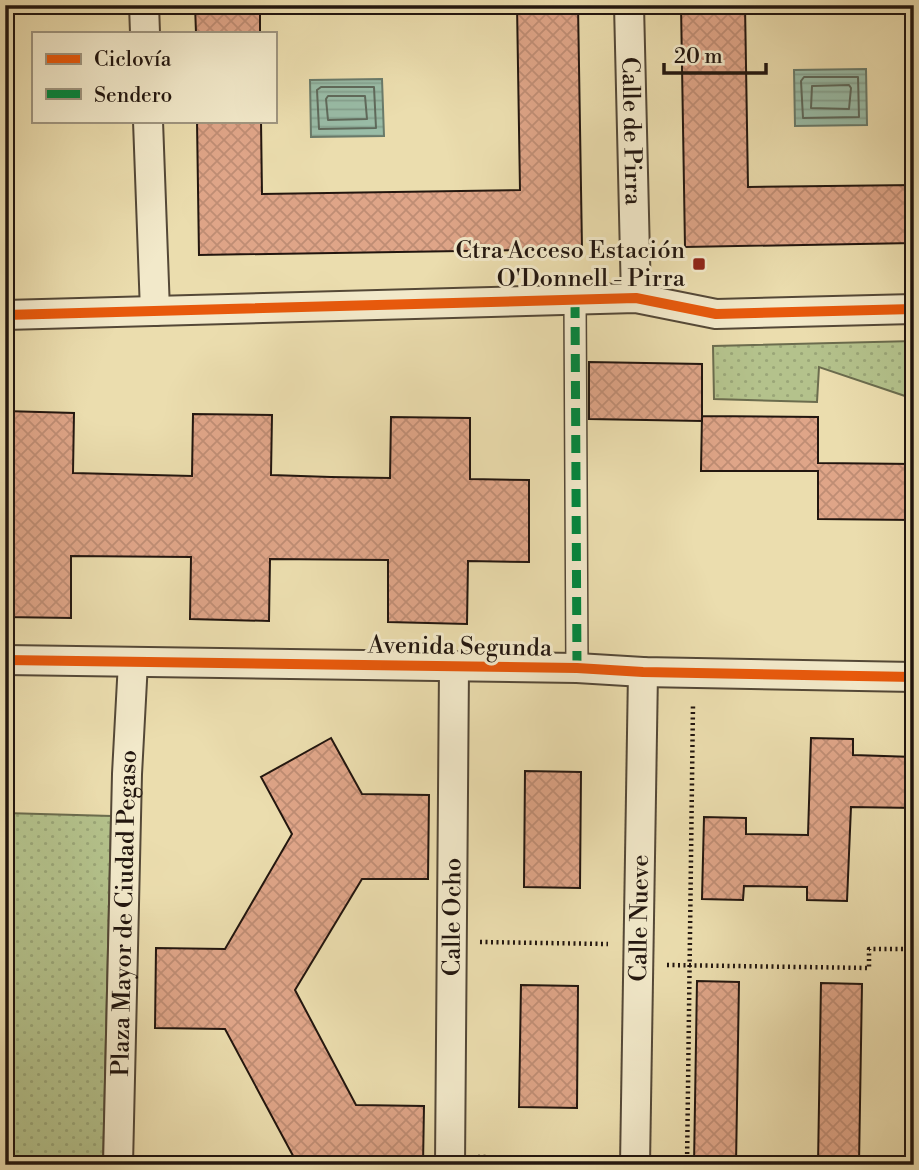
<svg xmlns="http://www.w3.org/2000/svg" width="919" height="1170" font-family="'Libre Bodoni',serif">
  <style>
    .green { fill: url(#green-dots); stroke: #6b6c4e; stroke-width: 2 }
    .water { fill: url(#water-rules); stroke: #697a6a; stroke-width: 2 }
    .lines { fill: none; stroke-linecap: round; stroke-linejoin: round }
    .shore { stroke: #5e695b; stroke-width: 2 }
    .building { fill: url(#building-cross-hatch); stroke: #22160f; stroke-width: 2 }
    .pedestrian-casing { stroke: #544837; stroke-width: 24 }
    .minor-casing { stroke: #544837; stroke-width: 32 }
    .path { stroke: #22160f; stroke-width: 4.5; stroke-dasharray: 2 3.5; stroke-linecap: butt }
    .pedestrian { stroke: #f2e9ca; stroke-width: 21 }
    .minor { stroke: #f2e9ca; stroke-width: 28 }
    .quiet { stroke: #00873e; stroke-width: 9; stroke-dasharray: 18 9; stroke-linecap: butt }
    .cycleway-casing { stroke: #f2e9ca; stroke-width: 15 }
    .cycleway { stroke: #e8590c; stroke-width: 10 }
    .poi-dot { fill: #8f2418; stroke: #f2e9ca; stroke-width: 2.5 }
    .labels { text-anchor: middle; stroke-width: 6; stroke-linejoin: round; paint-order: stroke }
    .street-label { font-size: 24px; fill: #22160f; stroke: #f2e9ca }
    .poi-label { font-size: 24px; fill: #22160f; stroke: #f2e9ca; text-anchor: end }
  </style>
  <defs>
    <pattern id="green-dots" width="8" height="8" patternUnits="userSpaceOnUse" patternTransform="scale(1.75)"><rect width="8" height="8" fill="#b4c28c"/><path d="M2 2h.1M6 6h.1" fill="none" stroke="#9aa678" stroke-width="1.8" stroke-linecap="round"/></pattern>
    <pattern id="water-rules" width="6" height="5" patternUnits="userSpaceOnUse" patternTransform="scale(1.75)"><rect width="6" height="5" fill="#99bca7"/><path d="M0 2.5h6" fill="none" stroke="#84a18f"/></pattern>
    <pattern id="building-cross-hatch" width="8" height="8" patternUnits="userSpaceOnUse" patternTransform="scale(1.75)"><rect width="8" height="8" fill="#dfa588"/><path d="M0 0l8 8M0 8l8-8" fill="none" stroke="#bf8d74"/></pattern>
  </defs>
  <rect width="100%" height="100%" fill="#ebddae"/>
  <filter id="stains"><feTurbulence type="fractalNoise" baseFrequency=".00286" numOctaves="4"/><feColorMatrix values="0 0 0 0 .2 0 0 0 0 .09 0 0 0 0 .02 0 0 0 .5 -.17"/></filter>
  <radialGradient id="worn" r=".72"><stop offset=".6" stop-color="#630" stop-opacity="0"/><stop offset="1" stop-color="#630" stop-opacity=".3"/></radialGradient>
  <path class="green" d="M914 341V399L819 367 817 402 714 399 713 346Z
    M5 813 111 816 103 1165H5Z"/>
  <path class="water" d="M866 69 867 125 795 126 794 70Z
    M382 79 384 136 311 137 310 80Z"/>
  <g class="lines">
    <path class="shore" d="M804 77H858L859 117 803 118 801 81Z
      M849 85 851 88 849 109 811 108 812 86Z
      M321 87H374L376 128 319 129 317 90Z
      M328 96H365L367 119 328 120 326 99Z"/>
  </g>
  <path class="building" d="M195 5H260V33H196Z
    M517 5H578L582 249 199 255 197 121H261L262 194 520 190Z
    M681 5H745L748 187 914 185V243L685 247Z
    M589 362 702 364V421L589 419Z
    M5 411 74 413 73 473 192 476 193 414 272 415 271 475 331 477 390 478 391 417 470 418V479L529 480V562L468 561 467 624 388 622V560L270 559 269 621 190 619 191 557 71 556V618L5 617Z
    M702 416 818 417V463L914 464V520L818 519V471H701Z
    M331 738 362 794 429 795 428 879H362L295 990 356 1105 424 1106 423 1165H298L225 1029 155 1028 156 948 225 949 292 834 261 777Z
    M811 738 853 739V755L914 757V808L851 807 847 901 807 900V887L744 886 743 900 702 899 704 817 746 818V834L808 835Z
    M525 771 581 772 580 888 524 887Z
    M697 981 739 982 736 1165H694Z
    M821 983 862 984 859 1165H818Z
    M521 985 578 986 577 1108 519 1107Z"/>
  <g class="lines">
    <defs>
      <path id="pedestrian" d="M575 300 577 668"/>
      <g id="minor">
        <path d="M144 5 145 33"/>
        <path id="s1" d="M629 5 636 298"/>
        <path d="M148 121 155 311"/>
        <path d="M5 315 636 298 716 314 914 309"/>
        <path d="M5 660 577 668 643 672 914 677"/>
        <path id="s2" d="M118 1165 127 774 133 662"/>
        <path id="s3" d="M450 1165 454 668"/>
        <path id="s4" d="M635 1165 643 672"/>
      </g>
    </defs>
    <use href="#pedestrian" class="pedestrian-casing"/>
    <use href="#minor" class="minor-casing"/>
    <path class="path" d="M480 942 608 944
      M667 965 869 968V949H914
      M478 1157 606 1159
      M687 1165 693 704"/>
    <use href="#pedestrian" class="pedestrian"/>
    <use href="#minor" class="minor"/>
    <path class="quiet" d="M575 300 577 668"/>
    <defs>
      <path id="cycleway" d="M5 315 636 298 716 314 914 309
        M5 660 577 668 643 672 914 677"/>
    </defs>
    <use href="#cycleway" class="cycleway-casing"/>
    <use href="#cycleway" class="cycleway"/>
  </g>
  <rect class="poi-dot" x="692" y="257" width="14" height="14" rx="3.5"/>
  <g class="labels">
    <g class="street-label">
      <text dy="8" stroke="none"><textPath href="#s1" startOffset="126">Calle de Pirra</textPath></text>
      <text transform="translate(460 646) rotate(1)" y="8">Avenida Segunda</text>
      <text dy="8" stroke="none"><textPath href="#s2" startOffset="252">Plaza Mayor de Ciudad Pegaso</textPath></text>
      <text dy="8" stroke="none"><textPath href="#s3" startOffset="248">Calle Ocho</textPath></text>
      <text dy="8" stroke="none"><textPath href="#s4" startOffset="247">Calle Nueve</textPath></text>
    </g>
    <g class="poi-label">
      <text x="685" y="258">Ctra Acceso Estación<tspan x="685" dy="28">O'Donnell - Pirra</tspan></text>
    </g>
  </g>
  <rect width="919" height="1170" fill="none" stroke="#ebddae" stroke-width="28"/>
  <rect x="7" y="7" width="905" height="1156" fill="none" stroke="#22160f" stroke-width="3.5"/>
  <rect x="14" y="14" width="891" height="1142" fill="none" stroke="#22160f" stroke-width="2"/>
  <rect x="32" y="32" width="245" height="91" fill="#f2e9ca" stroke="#9f957f" stroke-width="2"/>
  <rect x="46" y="54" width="35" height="10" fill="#e8590c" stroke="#9f957f" stroke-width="2"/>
  <text x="94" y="66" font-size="21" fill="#22160f">Ciclovía</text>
  <rect x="46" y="89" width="35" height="10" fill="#00873e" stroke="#9f957f" stroke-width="2"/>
  <text x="94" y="102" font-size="21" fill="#22160f">Sendero</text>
  <path d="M664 63v10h102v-10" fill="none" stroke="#22160f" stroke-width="3.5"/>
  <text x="674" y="63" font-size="21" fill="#22160f" stroke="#f2e9ca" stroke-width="5" paint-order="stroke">20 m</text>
  <rect width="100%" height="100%" filter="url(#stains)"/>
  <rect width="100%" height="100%" fill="url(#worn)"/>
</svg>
